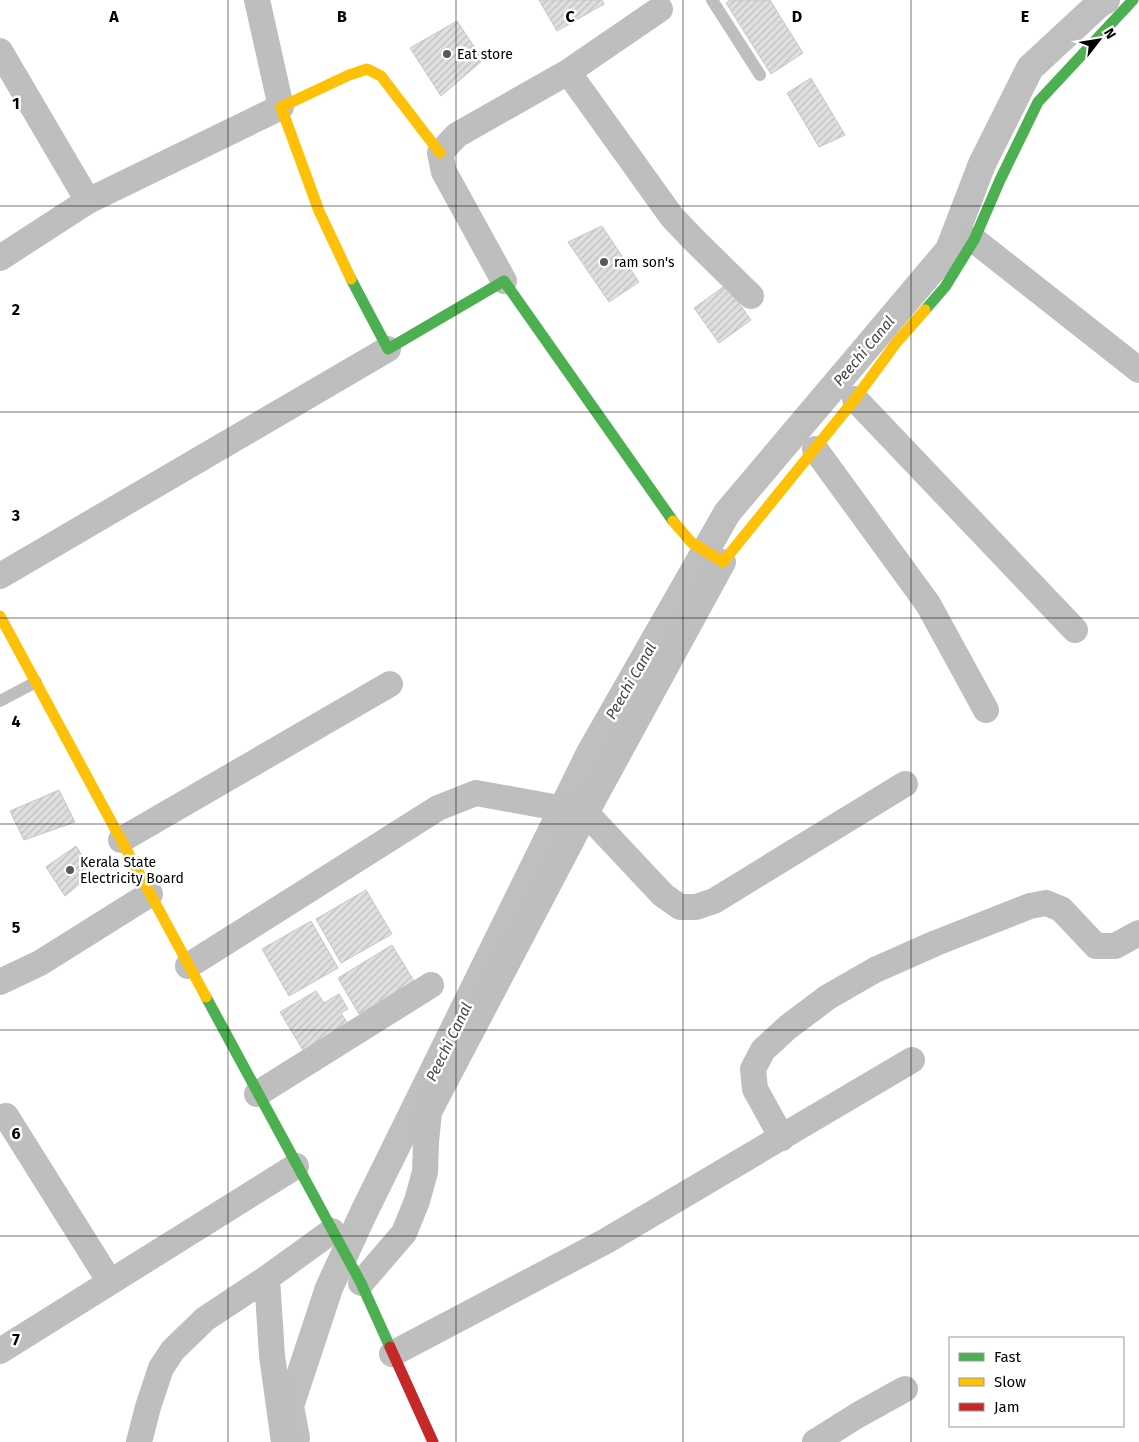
<svg xmlns="http://www.w3.org/2000/svg" width="1139" height="1442" font-family="'Fira Sans',sans-serif">
  <style>
    .lines { fill: none; stroke-linecap: round; stroke-linejoin: round }
    .canal { stroke: #bfbfbf; stroke-width: 28 }
    .building { fill: url(#building-hatch); stroke: #c7c7c7 }
    .lane { stroke: #bebebe; stroke-width: 12 }
    .street { stroke: #bebebe; stroke-width: 26 }
    .fast { stroke: #4caf50; stroke-width: 11 }
    .slow { stroke: #ffc107; stroke-width: 11 }
    .jam { stroke: #c62828; stroke-width: 11 }
    .grid { fill: none; stroke: #000; stroke-width: 1; stroke-opacity: 0.55 }
    .poi-dot { fill: #595959; stroke: #fff; stroke-width: 2 }
    .labels { text-anchor: middle; stroke-width: 5; stroke-linejoin: round; paint-order: stroke }
    .poi-label { font-size: 14px; fill: #000; stroke: #fff; text-anchor: start }
    .water-label { font-size: 15px; font-style: italic; fill: #444; stroke: #fff }
    .grid-label { font-size: 16px; text-anchor: middle; font-weight: bold; fill: #000; stroke: #fff; stroke-width: 5; stroke-linejoin: round; paint-order: stroke }
  </style>
  <defs>
    <pattern id="building-hatch" width="6" height="6" patternUnits="userSpaceOnUse" patternTransform="scale(1.25)"><rect width="6" height="6" fill="#dfdfdf"/><path d="M-1 1l2-2M0 6l6-6M5 7l2-2" fill="none" stroke="#bebebe"/></pattern>
  </defs>
  <rect width="100%" height="100%" fill="#fff"/>
  <g class="lines">
    <path class="canal" d="M296 1438 290 1406 329 1288 363 1214 590 753 727 513 949 250 982 164 1030 68 1099 4 1106 0"/>
  </g>
  <path class="building" d="M539 0H602L604 4 557 31Z
    M730 0H770L803 53 771 74 726 3Z
    M457 21 483 60 441 96 410 48Z
    M811 78 845 135 819 147 787 93Z
    M602 226 639 282 609 302 568 242Z
    M726 285 751 320 719 343 694 308Z
    M59 790 75 822 24 840 10 811Z
    M76 846 93 873 65 896 46 867Z
    M366 890 392 934 341 963 316 919Z
    M311 921 338 968 289 996 262 949Z
    M392 945 414 981 359 1014 338 978Z
    M316 991 324 1003 339 994 348 1009 341 1013 352 1030 307 1057 280 1012Z"/>
  <g class="lines">
    <path class="lane" d="M712 0 760 75
      M0 701 36 682"/>
    <path class="street" d="M0 51 88 201 281 107 257 0
      M568 72 672 217 694 240 751 296
      M974 240 1139 370
      M0 258 88 201
      M504 281 444 172 440 153 457 135 568 72 660 9
      M855 399 1075 630
      M815 449 928 604 986 710
      M0 576 388 349
      M121 840 390 684
      M188 966 438 808 476 793 586 813 663 895 680 907H696L714 901 905 784
      M0 982 40 963 150 894
      M257 1094 431 985
      M6 1116 110 1282
      M782 1138 755 1089 753 1069 763 1050 788 1027 828 997 875 970 936 943 1030 906 1046 903 1061 909 1096 946H1115L1139 933
      M267 1278 272 1356 284 1442
      M361 1283 404 1233 417 1201 425 1172 426 1142 429 1112 586 813 723 562
      M0 1351 296 1166
      M392 1354 606 1241 912 1060
      M139 1442 148 1407 161 1368 173 1350 205 1319 267 1278 332 1231
      M815 1442 858 1415 905 1389"/>
    <path class="fast" d="M351 279 388 349 504 281 673 521
      M925 310 945 287 974 240 1000 180 1038 102 1133 0
      M206 997 361 1283 390 1347"/>
    <path class="slow" d="M351 279 319 211 281 107 349 75 367 69 381 76 440 153
      M673 521 691 542 723 562 855 399 896 343 925 310
      M0 616 206 997"/>
    <path class="jam" d="M390 1347 433 1442"/>
  </g>
  <path class="grid" d="M228 0V1442M456 0V1442M683 0V1442M911 0V1442M0 206H1139M0 412H1139M0 618H1139M0 824H1139M0 1030H1139M0 1236H1139"/>
  <g class="poi-dot">
    <circle cx="447" cy="54" r="5"/>
    <circle cx="604" cy="262" r="5"/>
    <circle cx="70" cy="870" r="5"/>
  </g>
  <g class="labels">
    <g class="poi-label">
      <text x="457" y="59">Eat store</text>
      <text x="614" y="267">ram son's</text>
      <text x="80" y="867">Kerala State<tspan x="80" dy="16">Electricity Board</tspan></text>
    </g>
    <g class="water-label">
      <text transform="translate(864 351) rotate(-50)" y="5">Peechi Canal</text>
      <text transform="translate(631 681) rotate(-60)" y="5">Peechi Canal</text>
      <text transform="translate(449 1042) rotate(-64)" y="5">Peechi Canal</text>
    </g>
  </g>
  <g class="grid-label">
    <text x="114" y="22">A</text>
    <text x="342" y="22">B</text>
    <text x="570" y="22">C</text>
    <text x="797" y="22">D</text>
    <text x="1025" y="22">E</text>
    <text x="16" y="109">1</text>
    <text x="16" y="315">2</text>
    <text x="16" y="521">3</text>
    <text x="16" y="727">4</text>
    <text x="16" y="933">5</text>
    <text x="16" y="1139">6</text>
    <text x="16" y="1345">7</text>
  </g>
  <rect x="949" y="1337" width="175" height="90" fill="#ffffff" stroke="#999999"/>
  <rect x="959" y="1353" width="25" height="8" fill="#4caf50" stroke="#999999"/>
  <text x="994" y="1362" font-size="15" fill="#000000">Fast</text>
  <rect x="959" y="1378" width="25" height="8" fill="#ffc107" stroke="#999999"/>
  <text x="994" y="1387" font-size="15" fill="#000000">Slow</text>
  <rect x="959" y="1403" width="25" height="8" fill="#c62828" stroke="#999999"/>
  <text x="994" y="1412" font-size="15" fill="#000000">Jam</text>
  <g transform="translate(1099 40) rotate(59)" stroke="#ffffff" stroke-width="4" paint-order="stroke">
  <path d="M0-4L9 19L0 12L-9 19Z" fill="#000000"/>
  <text y="-8" font-size="14" font-weight="bold" text-anchor="middle" fill="#000000">N</text>
  </g>
</svg>
